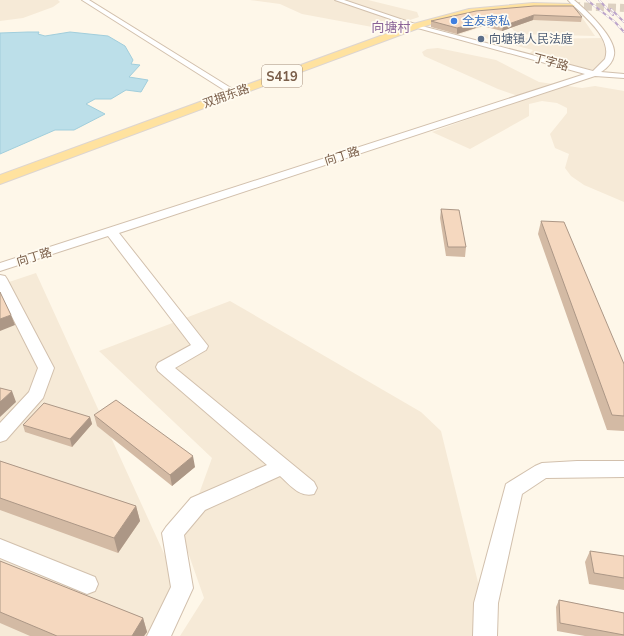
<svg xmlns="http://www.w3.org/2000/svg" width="624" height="636" font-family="'Nunito Sans','Noto Sans SC',sans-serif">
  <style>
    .residential { fill: #f6ead7 }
    .water { fill: #bcdfe9; stroke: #a1cedc }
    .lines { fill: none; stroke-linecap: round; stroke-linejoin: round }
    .major-tunnel { stroke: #ddd1c1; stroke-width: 8; stroke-dasharray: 8 4; stroke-linecap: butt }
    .minor-casing { stroke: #d2c0ad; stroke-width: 2 }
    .major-casing { stroke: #ddd5d0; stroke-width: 2 }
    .minor { fill: #fff; fill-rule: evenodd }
    .major { fill: #ffe29f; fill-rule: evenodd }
    .rail-casing { stroke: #bca5ca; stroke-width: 2 }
    .rail { stroke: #fffbf1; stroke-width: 1.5; stroke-dasharray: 4; stroke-linecap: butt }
    .wall { fill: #d3baa4 }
    .shaded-wall { fill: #ac9786 }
    .building { fill: #f5d8bf; stroke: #ac9786 }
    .shop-dot { fill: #3f7fe0; stroke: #fffbf1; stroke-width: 1.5 }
    .service-dot { fill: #5c6f8a; stroke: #fffbf1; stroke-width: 1.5 }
    .labels { text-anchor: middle; stroke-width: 3.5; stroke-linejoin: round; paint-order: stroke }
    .far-shop-label { font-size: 12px; fill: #366cbe; stroke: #fffbf1; text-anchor: start }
    .far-service-label { font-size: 12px; fill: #4e5e75; stroke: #fffbf1; text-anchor: start }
    .far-street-label { font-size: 12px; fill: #7b5f4a; stroke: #fffbf1 }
    .far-quarter-label { font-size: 13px; fill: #896297; stroke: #fffbf1 }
    .shield { fill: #fffbf1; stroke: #a38e7c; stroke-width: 1 }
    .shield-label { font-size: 13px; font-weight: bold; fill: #7b5f4a }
  </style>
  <rect width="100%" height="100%" fill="#fef7e9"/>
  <path class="residential" d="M0 0H58L60 2 53 7 23 18 0 21Z
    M250 0H368L417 12 419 17 383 29 302 14 280 4Z
    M577 10 595 36 516 34 512 28 493 23 458 35 432 27 466 17Z
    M483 34 535 39 601 38 608 54 605 68 598 71 528 55 533 50 477 36Z
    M438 48 496 60 539 82 582 88 595 86 624 91V202L584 185 571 176 565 168 569 154 555 148 550 134 567 113V108L557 103 542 101 529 104V116L470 149 432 132 522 100 521 97 498 89 424 56 422 52 427 49Z
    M36 273 177 582 151 636H0V285Z
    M230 301 421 412 441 431 487 619V636H180L204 598 183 538 212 458 99 351Z"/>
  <path class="water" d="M28 32H39L38 34 45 36 70 32 108 36 125 46 133 60 131 64 140 65 129 77 148 80 141 92 126 90 111 99H95L86 104 105 114 74 130H55L0 154V33Z"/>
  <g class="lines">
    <path class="major-tunnel" d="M572 6 624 8"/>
    <defs>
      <path id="minor" d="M82 0H89L239 93 238 95H232Z
        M335 0H344L418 25 593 71 605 59C613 37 581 14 568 0H574C586 10 617 38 614 55 613 62 607 68 601 72L624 74V78L595 76 119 233 208 346 206 350 175 368 314 482 317 488 314 494C300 498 290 485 280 476L205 510 184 535 193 588 171 636H147L171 587 162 533 166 527 191 498 267 465 158 371 156 367 158 363 191 345 108 236 0 271V263L585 74 414 27Z
        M0 275 5 276 7 279 54 368 43 398 6 440 0 442V423L29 392 38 368 0 293Z
        M577 461H624V477L546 478 522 494 498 603 497 636H473L474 603 506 484 535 466 542 463Z
        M0 539 95 577 98 584 95 591 87 594 0 558Z"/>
      <path id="major" d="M533 3 571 4 575 6 571 8C537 7 503 7 469 13 452 17 436 23 419 28L0 184V175L413 24 469 9Z"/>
    </defs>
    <use href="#minor" class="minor-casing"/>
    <use href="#major" class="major-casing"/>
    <use href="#minor" class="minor"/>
    <use href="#major" class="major"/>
    <defs>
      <path id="rail" d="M587 0 615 22 624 32
        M599 0 613 15
        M611 9 624 22"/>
    </defs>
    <use href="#rail" class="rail-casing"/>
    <use href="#rail" class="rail"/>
  </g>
  <path class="wall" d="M476 11 582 17 581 22 533 20 502 31 482 26 457 34 431 27V21Z
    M441 209 466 247 465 257 446 256 440 218Z
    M541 221 624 364V431L607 430 538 234Z
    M94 415 195 467 172 486 97 426Z
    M90 417 92 424 72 447 25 432 23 425Z
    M0 461 136 506 140 521 118 553 0 510Z
    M590 551 624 556V590L589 584 585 562Z
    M0 561 143 618 147 632 144 636H30L0 623Z
    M559 600 624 613V636H585L557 631 556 607Z"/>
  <path class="shaded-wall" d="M534 15 533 20 502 31 503 26Z
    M483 21 482 26 457 34V28Z
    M11 315 15 325 0 331V319Z
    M12 391 16 402 0 417V402Z
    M90 417 92 424 72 447 70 439Z
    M193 456 195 467 172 486 170 475Z
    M136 506 140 521 118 553 114 538Z
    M143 618 147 632 144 636H132Z"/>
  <path class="building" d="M534 6H573L582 17 534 15 503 26 483 21 457 28 431 21 476 11Z
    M441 209 459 210 466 247H448Z
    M541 221 564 222 624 364V416L612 415Z
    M0 292 11 315 0 319Z
    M0 388 12 391 0 402Z
    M116 400 193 456 170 475 94 415Z
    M44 403 90 417 70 439 23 425Z
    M0 461 136 506 114 538 0 498Z
    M590 551 624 556V578L594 573Z
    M0 561 143 618 132 636H57L0 612Z
    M559 600 624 613V635L560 623Z"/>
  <circle class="shop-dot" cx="454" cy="21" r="4"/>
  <circle class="service-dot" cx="481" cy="39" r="4"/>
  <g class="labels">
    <g class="far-shop-label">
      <text x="462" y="25">全友家私</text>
    </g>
    <g class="far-service-label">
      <text x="489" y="43">向塘镇人民法庭</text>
    </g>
    <g class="far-street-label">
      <text transform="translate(551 62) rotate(15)" y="4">丁字路</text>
      <text transform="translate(226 96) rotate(-20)" y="4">双拥东路</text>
      <text transform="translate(342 156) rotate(-18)" y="4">向丁路</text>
      <text transform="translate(34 257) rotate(-17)" y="4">向丁路</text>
    </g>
    <g class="far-quarter-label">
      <text x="391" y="32">向塘村</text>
    </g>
    <rect class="shield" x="262" y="65" width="40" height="22" rx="3"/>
    <g class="shield-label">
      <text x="282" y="81">S419</text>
    </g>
  </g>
</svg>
